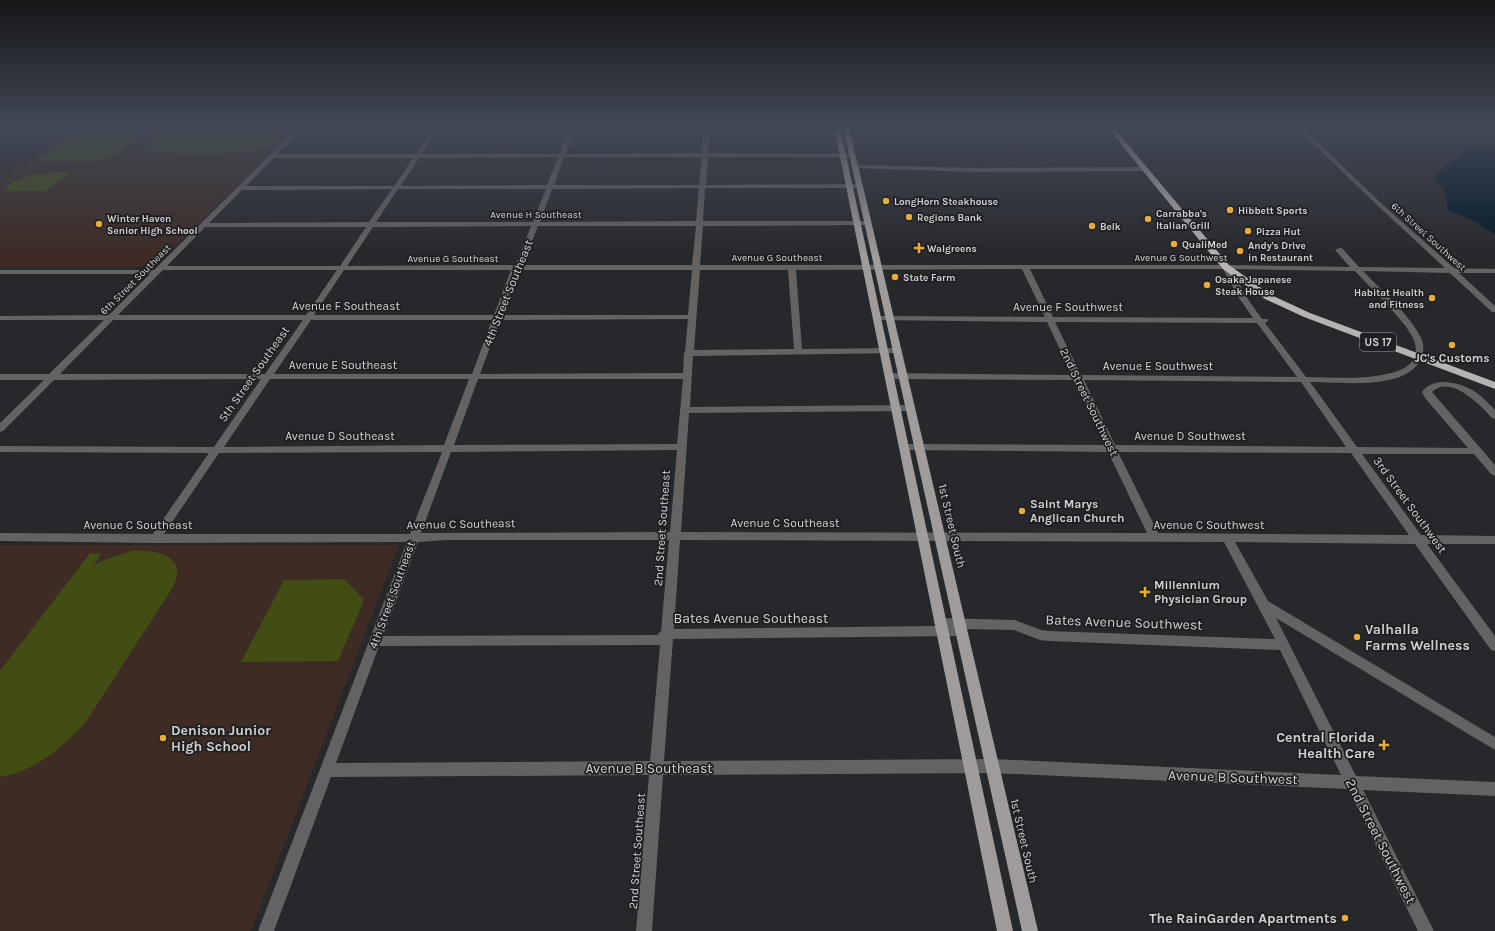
<svg xmlns="http://www.w3.org/2000/svg" width="1495" height="931" font-family="Karla,sans-serif">
  <style>
    .education { fill: #3d2b24 }
    .green { fill: #424d14 }
    .water { fill: #04182b }
    .lines { fill: none; stroke-linecap: round; stroke-linejoin: round }
    .minor { fill: #646263; fill-rule: evenodd }
    .major { fill: #a09c9c; fill-rule: evenodd }
    .highway { fill: #b7b2b3; fill-rule: evenodd }
    .poi-dot { fill: #eaaa38; stroke: #1e1f22; stroke-width: 1.5 }
    .labels { text-anchor: middle; stroke-width: 3.5; stroke-linejoin: round; paint-order: stroke }
    .far-poi-label { font-size: 10px; font-weight: bold; fill: #d1d1d3; stroke: #1e1f22; text-anchor: start }
    .far-street-label { font-size: 10px; fill: #d1d1d3; stroke: #1e1f22 }
    .shield { fill: #1e1f22; stroke: #9b9c9e; stroke-width: 1 }
    .shield-label { font-size: 11px; font-weight: bold; fill: #d1d1d3 }
    .street-label { font-size: 12px; fill: #d1d1d3; stroke: #1e1f22 }
    .poi-label { font-size: 12px; font-weight: bold; fill: #d1d1d3; stroke: #1e1f22; text-anchor: start }
    .near-street-label { font-size: 14px; fill: #d1d1d3; stroke: #1e1f22 }
    .near-poi-label { font-size: 14px; font-weight: bold; fill: #d1d1d3; stroke: #1e1f22; text-anchor: start }
  </style>
  <rect width="100%" height="100%" fill="#27282b"/>
  <path class="education" d="M77 129H294L155 267H0V181Z
    M0 545H399L251 931H0Z"/>
  <path class="green" d="M98 132H146L113 157 100 161H37L73 137Z
    M186 132H266L274 135 277 138C268 159 183 153 161 153L152 151 148 148C151 135 175 133 186 132Z
    M58 172 71 173 45 191H3C14 176 40 173 58 172Z
    M131 551C146 550 180 551 177 575 176 583 171 589 168 595L85 723C62 748 35 771 0 777V671L90 553 101 554 94 565 107 559Z
    M344 579 364 600 338 661 241 662 284 580Z"/>
  <path class="water" d="M1482 146 1495 147V234L1474 221 1447 209C1447 196 1446 189 1435 180V178C1446 162 1463 151 1482 146Z"/>
  <g class="lines">
    <path class="minor" d="M49 127H210L207 129H52Z
      M298 127H304L277 154H416L433 129H422L419 127H489L486 129H439L422 154H560L570 127H576L566 154 702 153 704 127H710L708 153 854 154V156L852 157H708L706 185 860 184 863 186 860 188H705L703 221H868L871 223 868 225 703 226 700 265H1226L1350 267 1335 250 1339 248H1342L1359 267 1445 268 1377 205 1296 127H1302L1381 203 1454 268 1495 269V273H1459L1495 306V312H1492L1450 273 1363 271C1380 289 1412 317 1421 338 1425 347 1424 356 1418 364 1399 390 1339 382 1310 382L1357 447 1468 448 1425 398 1422 392C1435 375 1462 383 1477 393 1484 398 1489 404 1495 410V419L1492 418C1480 405 1451 374 1432 392L1495 465V476L1491 474 1474 454H1362L1421 535 1495 536V544H1427L1495 636V651L1491 650 1415 544 1235 542 1268 601 1495 737V750L1276 618 1356 776 1495 782V796L1363 790 1434 931H1418L1348 789 992 773 663 775 652 931H636L649 775 331 777 274 931H258L407 542 155 543 0 541V533L153 534 209 453 0 452V446L214 447 261 379 54 380 3 431 0 432V423L44 380H0V374H49L104 320H0V316L109 315 150 274H0V270H154ZM558 157 547 185 401 186 419 158ZM564 157H702L699 185H554ZM274 158H413L394 186H246ZM699 188 696 221 540 222 552 189ZM392 189 369 222 209 223 242 190ZM398 189H546L533 222H376ZM531 226 516 265 347 266 373 227ZM538 226H696L692 265H523ZM205 227H366L340 266H167ZM1022 269 1045 317 877 316 873 318 877 320 1047 322 1072 375 889 373 885 376 889 379 1075 380 1105 445 904 444 899 447 904 450 1108 452 1147 533 681 532 689 413 910 411 915 408 910 405 690 407 693 356 901 353 902 351 898 348 802 349 796 270ZM1030 269H1223L1239 298 1253 318 1053 317ZM1231 269 1355 271C1370 288 1403 318 1413 338 1435 387 1329 377 1306 377L1265 323 1268 321 1267 319H1262L1247 298ZM163 270H337L306 315H118ZM344 270H511L494 315H314ZM520 270H692L688 315H502ZM700 270H788L794 349 694 350ZM688 319 685 351 684 353 683 373 480 374 500 320ZM113 320H303L265 374H60ZM311 320H492L472 374H274ZM1055 322 1257 323 1297 377 1081 375ZM270 379H469L444 445 224 447ZM478 379H683L677 444 454 445ZM1084 380 1301 382 1346 447 1115 445ZM677 450 670 532 421 533 451 452ZM442 452 410 534H164L219 453ZM1118 452 1351 453 1409 535 1158 533ZM447 540H669L661 631 657 635 383 636 418 542ZM680 540 1224 542 1275 639 1049 631 1041 630 1015 620 940 618 936 619 934 623 936 626 674 629ZM966 629 1014 630 1040 640 1049 641 1280 650 1341 775 992 759 664 761 673 639 961 636 965 635 967 631ZM660 645 650 761 336 763 379 646Z
      M839 127H1115L1112 129H842Z
      M1121 127H1203L1200 129H1124Z
      M855 165 976 168 1145 167 1148 169 1145 171 976 172 853 168 852 167Z"/>
    <path class="major" d="M834 127H840L1013 931H997Z
      M843 127H849L1038 931H1022Z"/>
    <path class="highway" d="M1107 127H1113L1229 265 1271 295 1310 313 1495 382V389L1304 317 1265 299 1223 269Z"/>
  </g>
  <linearGradient id="sky" x2="0" y2="1"><stop stop-color="#151618"/><stop offset="0.49" stop-color="#414855"/><stop offset="1" stop-color="#414855" stop-opacity="0"/></linearGradient>
  <rect width="1495" height="257" fill="url(#sky)"/>
  <g class="poi-dot">
    <circle cx="886" cy="201" r="4"/>
    <circle cx="1230" cy="210" r="4"/>
    <circle cx="909" cy="217" r="4"/>
    <circle cx="1148" cy="219" r="4"/>
    <circle cx="99" cy="224" r="4"/>
    <circle cx="1092" cy="226" r="4"/>
    <circle cx="1248" cy="231" r="4"/>
    <circle cx="1174" cy="244" r="4"/>
    <path d="M917 242h4v4h4v4h-4v4h-4v-4h-4v-4h4z"/>
    <circle cx="1240" cy="251" r="4"/>
    <circle cx="895" cy="277" r="4"/>
    <circle cx="1207" cy="285" r="4"/>
    <circle cx="1432" cy="298" r="4"/>
    <circle cx="1452" cy="345" r="4"/>
    <circle cx="1022" cy="511" r="4"/>
    <path d="M1143 586h4v4h4v4h-4v4h-4v-4h-4v-4h4z"/>
    <circle cx="1357" cy="637" r="4"/>
    <circle cx="163" cy="738" r="4"/>
    <path d="M1382 739h4v4h4v4h-4v4h-4v-4h-4v-4h4z"/>
    <circle cx="1345" cy="918" r="4"/>
  </g>
  <g class="labels">
    <g class="far-poi-label">
      <text x="894" y="205">LongHorn Steakhouse</text>
      <text x="1238" y="214">Hibbett Sports</text>
      <text x="1156" y="217">Carrabba's<tspan x="1156" dy="12">Italian Grill</tspan></text>
      <text x="917" y="221">Regions Bank</text>
      <text x="107" y="222">Winter Haven<tspan x="107" dy="12">Senior High School</tspan></text>
      <text x="1100" y="230">Belk</text>
      <text x="1256" y="235">Pizza Hut</text>
      <text x="1182" y="248">QualiMed</text>
      <text x="1248" y="249">Andy's Drive<tspan x="1248" dy="12">in Restaurant</tspan></text>
      <text x="927" y="252">Walgreens</text>
      <text x="903" y="281">State Farm</text>
      <text x="1215" y="283">Osaka Japanese<tspan x="1215" dy="12">Steak House</tspan></text>
      <text x="1424" y="296" text-anchor="end">Habitat Health<tspan x="1424" dy="12">and Fitness</tspan></text>
    </g>
    <g class="far-street-label">
      <text x="536" y="218">Avenue H Southeast</text>
      <text transform="translate(1429 236) rotate(42)" y="4">6th Street Southwest</text>
      <text x="777" y="261">Avenue G Southeast</text>
      <text x="1181" y="261">Avenue G Southwest</text>
      <text x="453" y="262">Avenue G Southeast</text>
      <text transform="translate(135 279) rotate(-45)" y="4">6th Street Southeast</text>
    </g>
    <rect class="shield" x="1360" y="333" width="36" height="18" rx="3"/>
    <g class="shield-label">
      <text x="1378" y="346">US 17</text>
    </g>
    <g class="street-label">
      <text transform="translate(508 293) rotate(-68)" y="4">4th Street Southeast</text>
      <text x="346" y="310">Avenue F Southeast</text>
      <text x="1068" y="311">Avenue F Southwest</text>
      <text x="343" y="369">Avenue E Southeast</text>
      <text x="1158" y="370">Avenue E Southwest</text>
      <text transform="translate(254 374) rotate(-55)" y="4">5th Street Southeast</text>
      <text transform="translate(1089 402) rotate(64)" y="4">2nd Street Southwest</text>
      <text x="340" y="440">Avenue D Southeast</text>
      <text x="1190" y="440">Avenue D Southwest</text>
      <text transform="translate(1410 505) rotate(54)" y="4">3rd Street Southwest</text>
      <text x="785" y="527">Avenue C Southeast</text>
      <text transform="translate(461 524) rotate(-1)" y="4">Avenue C Southeast</text>
      <text x="138" y="529">Avenue C Southeast</text>
      <text x="1209" y="529">Avenue C Southwest</text>
      <text transform="translate(952 526) rotate(77)" y="4">1st Street South</text>
      <text transform="translate(662 528) rotate(-86)" y="4">2nd Street Southeast</text>
      <text transform="translate(392 595) rotate(-70)" y="4">4th Street Southeast</text>
      <text transform="translate(1024 841) rotate(77)" y="4">1st Street South</text>
      <text transform="translate(637 851) rotate(-86)" y="4">2nd Street Southeast</text>
    </g>
    <g class="poi-label">
      <text x="1452" y="362" text-anchor="middle">JC's Customs</text>
      <text x="1030" y="508">Saint Marys<tspan x="1030" dy="14">Anglican Church</tspan></text>
      <text x="1154" y="589">Millennium<tspan x="1154" dy="14">Physician Group</tspan></text>
    </g>
    <g class="near-street-label">
      <text x="751" y="623">Bates Avenue Southeast</text>
      <text transform="translate(1124 622) rotate(2)" y="5">Bates Avenue Southwest</text>
      <text x="649" y="773">Avenue B Southeast</text>
      <text transform="translate(1233 777) rotate(2)" y="5">Avenue B Southwest</text>
      <text transform="translate(1381 841) rotate(63)" y="5">2nd Street Southwest</text>
    </g>
    <g class="near-poi-label">
      <text x="1365" y="634">Valhalla<tspan x="1365" dy="16">Farms Wellness</tspan></text>
      <text x="171" y="735">Denison Junior<tspan x="171" dy="16">High School</tspan></text>
      <text x="1375" y="742" text-anchor="end">Central Florida<tspan x="1375" dy="16">Health Care</tspan></text>
      <text x="1337" y="923" text-anchor="end">The RainGarden Apartments</text>
    </g>
  </g>
</svg>
